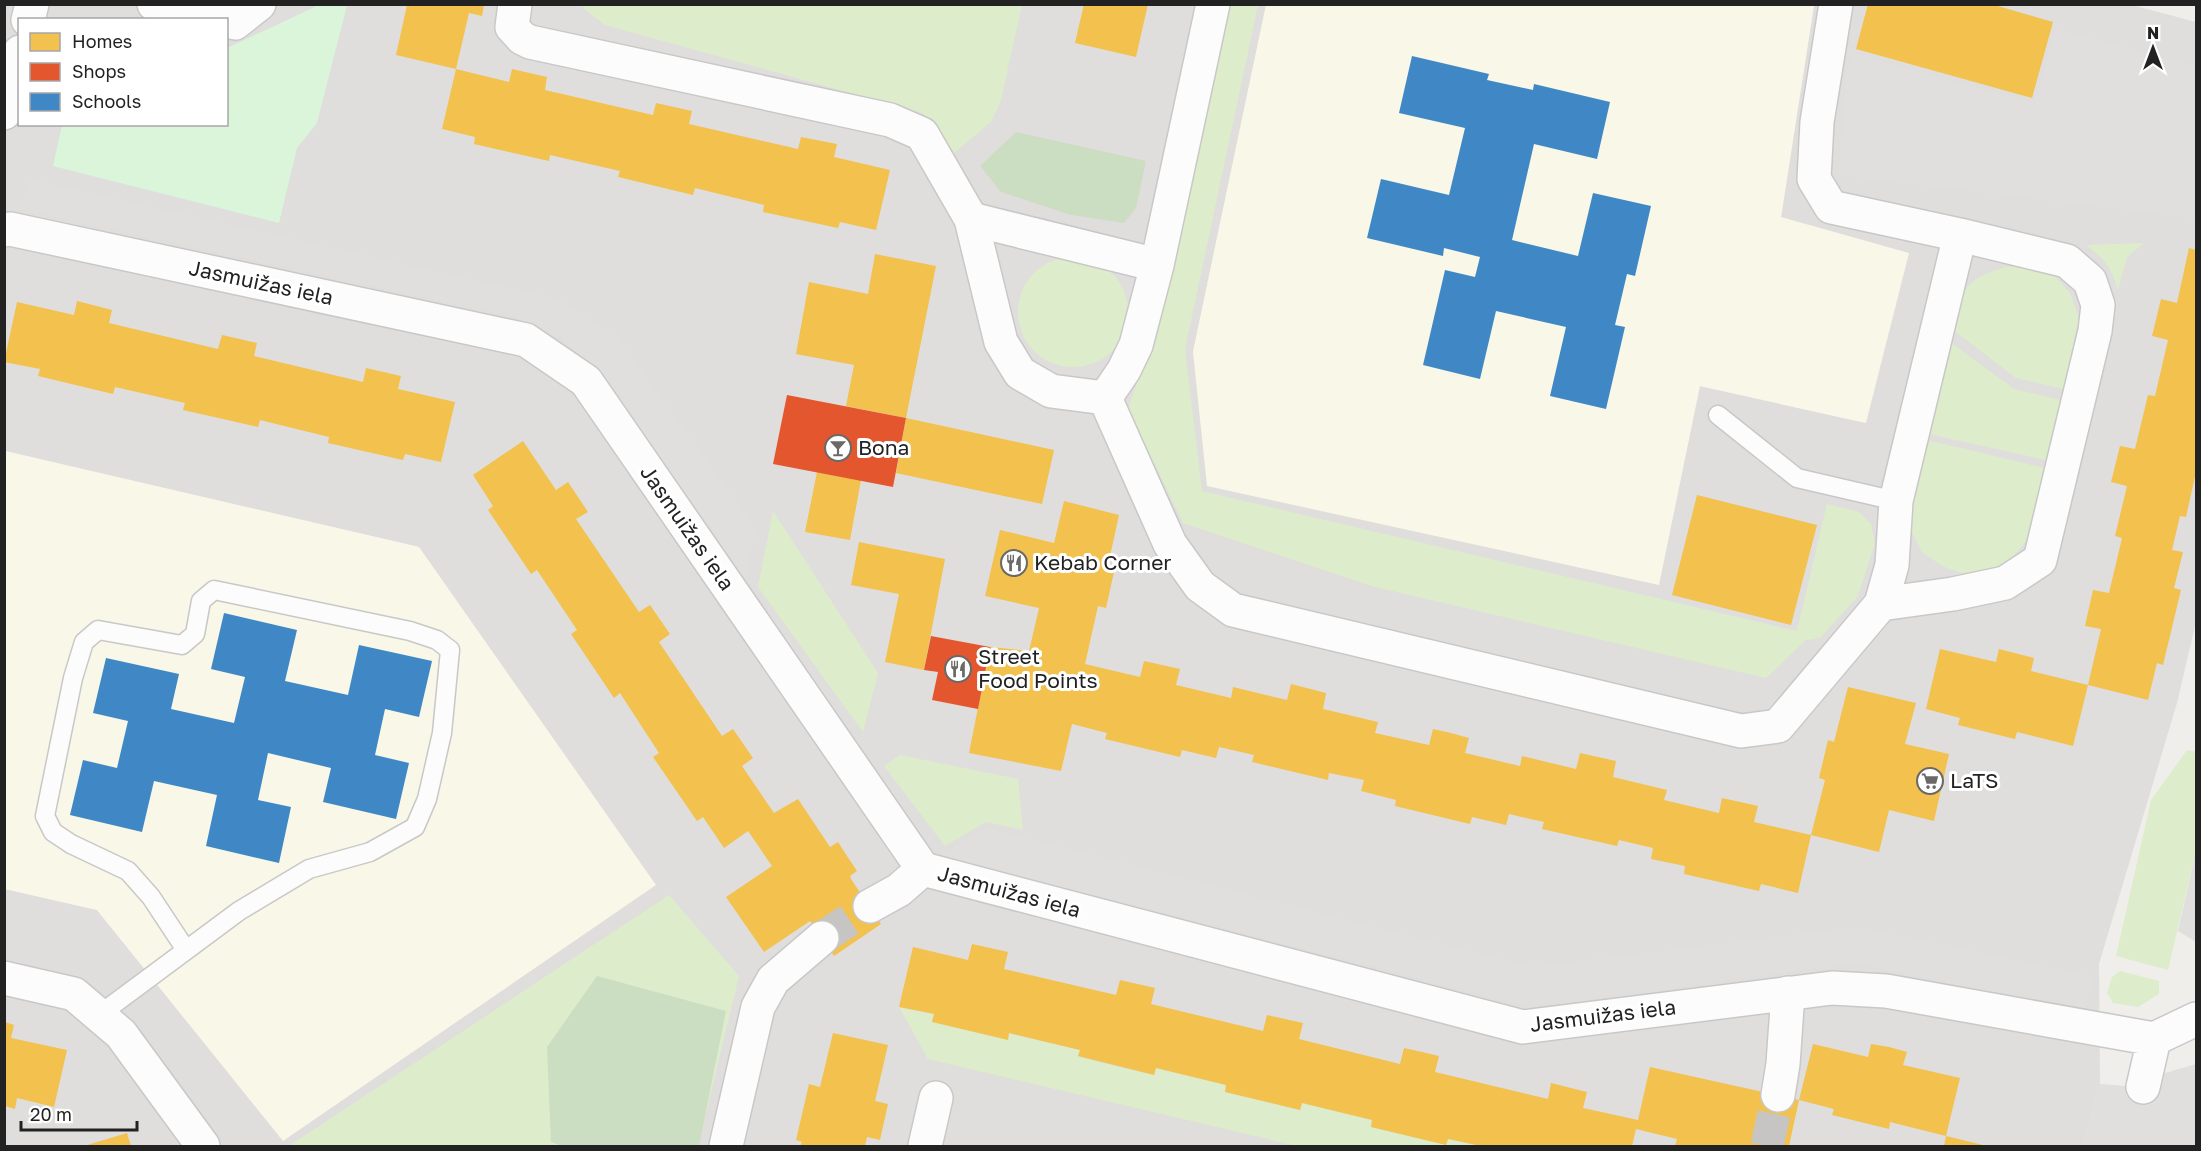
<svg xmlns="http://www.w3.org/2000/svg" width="2201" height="1151" font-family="'Golos Text',sans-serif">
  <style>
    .residential { fill: #dfdedc; fill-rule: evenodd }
    .education { fill: #f8f7e8 }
    .grass { fill: #ddeccb }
    .forest { fill: #cbdec1 }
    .park { fill: #daf5da }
    .parking { fill: #e0dfde }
    .homes { fill: #f2c14e }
    .shops { fill: #e4572e }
    .schools { fill: #3f88c5 }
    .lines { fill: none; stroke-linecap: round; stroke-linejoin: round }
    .minor-tunnel { stroke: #c7c5c3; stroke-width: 33; stroke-dasharray: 33 16; stroke-linecap: butt }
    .service-casing { stroke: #c9c8c7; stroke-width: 21 }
    .minor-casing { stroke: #c9c8c7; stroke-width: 36 }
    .service { stroke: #fdfcfc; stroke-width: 18 }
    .minor { stroke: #fdfcfc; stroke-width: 33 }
    .labels { text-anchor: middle; stroke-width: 6; stroke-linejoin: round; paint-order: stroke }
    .street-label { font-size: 21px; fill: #222; stroke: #fff }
    .poi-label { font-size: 21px; fill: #222; stroke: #fff; text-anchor: start }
  </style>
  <rect width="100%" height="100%" fill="#f0eeeb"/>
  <path class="residential" d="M5 5H1266L1193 352 1700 386 1866 423 1781 217 1814 5H2132L2196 22V622L2177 703 2099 964 2100 1084 2083 1146H5V889L97 910 284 1141 419 547 5 451ZM20 20H226V124H20Z"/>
  <path class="education" d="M1266 5H1814L1781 217 1909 253 1866 423 1700 386 1659 585 1207 486 1193 352Z
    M5 451 419 547 656 885 283 1141 97 910 5 889Z"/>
  <path class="grass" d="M582 5H1022L1000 104 991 122 949 157 923 113 605 25 584 9Z
    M1227 5H1258L1185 349 1202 491 1797 631 1827 504 1859 512 1871 524 1875 543 1858 596 1820 638 1806 640 1766 678 1375 587 1183 523 1128 409 1159 320Z
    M2144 243 2127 257 2118 290C2111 266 2106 261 2086 245Z
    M1018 312a55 55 0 1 1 110 0a55 55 0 1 1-110 0Z
    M2006 267 2036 268 2054 275 2070 293 2079 318 2064 389 2016 378 1956 332C1960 289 1963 280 2006 267Z
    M1950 342 2014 389 2061 400 2046 460 1929 434Z
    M1927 440 2045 468 2027 540 2008 563 1984 571 1961 573 1942 566 1922 552 1912 533 1908 515Z
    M773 511 878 673 863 732 758 587Z
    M2187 750 2196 752V851L2168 970 2116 956 2151 800Z
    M900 755 1018 779 1023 830 986 822 945 846 884 766Z
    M669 895 739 976 698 1146H289Z
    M2120 971 2159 981V994L2138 1007 2113 1003 2107 993 2112 977Z
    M899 1007 934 1014 932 1021 1008 1039 1009 1033 1080 1050 1079 1057 1153 1075 1156 1068 1226 1085 1225 1092 1300 1110 1302 1103 1372 1120 1371 1127 1446 1145 1448 1139 1481 1146H1297L928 1059Z"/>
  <path class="forest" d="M1016 132 1146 161 1136 208 1124 223 1071 215 1001 192 980 166Z
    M597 976 726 1011 699 1146H562L551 1142 547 1047Z"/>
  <path class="park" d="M319 5H347L317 123 297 148 279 223 53 166 62 125 226 124 227 48Z"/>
  <path class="parking" d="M2056 29 2196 66V218L1838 175 1846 73 1852 53 2035 104Z
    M28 179 562 300 617 337 755 528 745 578 598 369 561 338 517 318 21 209Z
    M986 828 1532 967 1858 927 2092 976 2085 1011 1854 963 1529 1007 941 855Z
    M2196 851V942L2178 931Z
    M2196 1064V1146H2083L2100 1084 2152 1088 2158 1075Z"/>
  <path class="homes" d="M1084 4H1148L1136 57 1075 43Z
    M1868 4H1991L2053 22 2032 98 1856 49Z
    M407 5H484L482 16 469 13 456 69 509 82 512 69 547 77 545 90 653 115 656 103 692 111 689 124 798 149 801 137 837 144 834 157 890 170 876 230 840 222 838 228 763 212 764 205 695 188 693 195 618 177 620 171 550 155 549 161 474 144 475 137 442 129 456 69 396 55Z
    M2189 248 2196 250V472L2186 517 2180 516 2172 550 2183 552 2174 588 2181 590 2163 665 2157 663 2148 700 2088 685 2101 629 2085 626 2093 590 2109 593 2122 538 2115 536 2127 486 2111 482 2120 446 2135 449 2148 395 2155 396 2168 340 2152 336 2161 299 2177 303Z
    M875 254 936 266 906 418 846 406 854 365 796 354 809 282 868 294Z
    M77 301 112 310 109 323 218 349 222 335 257 343 254 356 363 382 366 368 401 376 398 389 455 402 441 462 405 454 403 460 328 443 329 437 260 420 258 427 183 410 185 403 115 387 113 394 38 376 40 369 4 362 17 302 74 315Z
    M906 418 1054 450 1042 504 896 473Z
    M523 441 556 490 568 482 588 512 576 519 639 612 650 605 670 634 659 642 722 736 733 729 753 758 742 766 774 813 798 799 830 847 838 842 847 856 857 871 850 876 851 879 881 924 834 956 810 921 764 952 726 897 772 866 748 831 724 848 703 817 697 821 653 757 659 753 620 693 614 698 571 634 577 630 537 570 531 574 488 510 493 506 473 475Z
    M817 472 861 480 850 540 805 532Z
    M1697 495 1817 525 1791 625 1672 595Z
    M1064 501 1119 515 1107 570 1114 572 1106 608 1098 606 1085 664 1140 677 1144 661 1180 669 1176 685 1231 698 1233 687 1287 700 1291 684 1326 693 1323 709 1378 722 1375 733 1429 745 1433 729 1451 733 1469 738 1465 753 1520 766 1522 756 1576 769 1580 753 1616 761 1613 777 1667 790 1664 800 1719 813 1722 798 1758 806 1754 822 1811 835 1825 780 1819 778 1828 740 1834 742 1848 687 1916 703 1905 744 1949 754 1934 821 1889 810 1879 852 1811 835 1798 893 1761 884 1759 891 1684 874 1685 866 1651 859 1653 848 1619 840 1617 846 1542 829 1544 822 1509 814 1506 825 1472 817 1470 824 1395 806 1396 800 1361 791 1364 780 1329 773 1328 780 1252 762 1254 755 1219 747 1216 758 1182 750 1180 757 1105 739 1107 733 1072 724 1061 771 969 753 990 647 1029 651 1039 608 985 596 1000 530 1054 543Z
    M859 542 945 559 924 670 885 662 899 594 851 585Z
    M1940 649 1996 662 1999 649 2034 658 2031 671 2088 685 2073 746 2017 732 2015 739 1958 725 1960 718 1926 709Z
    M972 944 1008 952 1004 969 1116 995 1120 980 1155 988 1151 1004 1263 1031 1267 1015 1303 1023 1299 1039 1400 1064 1404 1048 1422 1052 1439 1056 1435 1072 1548 1099 1551 1083 1587 1092 1583 1108 1638 1120 1650 1067 1799 1100 1813 1044 1868 1057 1871 1044 1889 1047 1907 1052 1903 1065 1960 1078 1946 1136 1890 1122 1889 1129 1832 1115 1834 1109 1799 1100 1789 1146H1675L1677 1139 1636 1129 1632 1146H1481L1448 1139 1446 1145 1371 1127 1372 1120 1302 1103 1300 1110 1225 1092 1226 1085 1156 1068 1154 1075 1078 1056 1080 1050 1009 1033 1008 1040 932 1022 934 1014 899 1007 913 947 968 960Z
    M5 1022 14 1025 11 1038 67 1050 54 1107 17 1098 15 1109 5 1106Z
    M833 1033 888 1045 875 1101 888 1104 880 1140 867 1137 865 1146H800L802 1142 796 1140 809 1084 820 1087Z
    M127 1133 131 1146H84Z
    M1946 1136 1987 1146H1944Z"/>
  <path class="shops" d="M787 395 906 418 893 487 773 464Z
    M931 636 990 647 978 709 932 700 938 672 924 670Z"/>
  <path class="schools" d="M1412 56 1489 74 1487 80 1533 90 1534 84 1610 102 1597 159 1534 144 1512 240 1578 256 1593 193 1651 206 1635 276 1627 274 1615 325 1625 327 1606 409 1550 396 1566 327 1496 311 1480 379 1423 365 1445 270 1475 277 1480 257 1444 248 1443 256 1367 238 1381 179 1449 195 1465 128 1399 113Z
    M224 613 297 630 285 681 348 695 359 645 432 661 419 717 385 709 375 755 409 763 396 819 323 802 331 768 268 753 258 800 291 807 279 863 206 846 217 795 154 781 142 832 70 815 83 760 117 768 128 721 93 713 106 658 179 674 171 709 234 723 245 677 211 669Z"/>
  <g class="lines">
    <path class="minor-tunnel" d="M822 938 870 906
      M1767 1146 1778 1095"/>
    <defs>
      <path id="service" d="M1718 415 1797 478 1896 501
        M99 1015 239 911 309 869 370 852 415 827 427 799 442 733 450 650 437 640 410 631 214 590 201 601 195 634 182 645 98 630 84 642 73 678 45 816 53 832 71 844 128 871 151 897 186 950"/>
      <path id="minor" d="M154 4 221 20
        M515 4 512 27 522 38 530 42 890 120 922 134 971 219 1001 342 1020 373 1051 391 1105 398 1170 544 1200 586 1233 610 1741 731 1778 726 1881 604 1892 565 1896 501 1960 235 2067 261 2090 281 2098 305 2095 331 2040 560 2005 583 1953 594 1881 604
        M1836 4 1817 122 1814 179 1831 207 1960 235
        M28 20 32 4
        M226 21 235 23 259 4
        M4 113 20 52
        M971 219 1157 265
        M4 230 10 229 526 340 586 381 923 869 1523 1027 1832 988 1886 991 2154 1039 2196 1019
        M1105 398 1124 370 1136 345 1157 265 1213 4
        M870 906 899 890 923 869
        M4 978 74 994 121 1034 203 1146
        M2143 1087 2154 1039
        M1778 1095 1783 1064 1788 993
        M726 1146 758 1007 773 980 822 938
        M925 1146 936 1098"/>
    </defs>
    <use href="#service" class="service-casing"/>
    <use href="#minor" class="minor-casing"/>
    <use href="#service" class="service"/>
    <use href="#minor" class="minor"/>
  </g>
  <defs>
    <symbol id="bar-ring" viewBox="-11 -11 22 22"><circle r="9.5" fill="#fff" stroke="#6a6968" stroke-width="1.5"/><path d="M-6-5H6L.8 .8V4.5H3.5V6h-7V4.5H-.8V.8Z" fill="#6a6968"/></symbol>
    <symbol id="restaurant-ring" viewBox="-11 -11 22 22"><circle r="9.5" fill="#fff" stroke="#6a6968" stroke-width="1.5"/><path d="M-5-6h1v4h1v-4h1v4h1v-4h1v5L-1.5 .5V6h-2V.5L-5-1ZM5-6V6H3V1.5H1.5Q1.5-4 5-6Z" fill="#6a6968"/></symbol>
    <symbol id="supermarket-ring" viewBox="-11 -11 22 22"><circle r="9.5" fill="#fff" stroke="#6a6968" stroke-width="1.5"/><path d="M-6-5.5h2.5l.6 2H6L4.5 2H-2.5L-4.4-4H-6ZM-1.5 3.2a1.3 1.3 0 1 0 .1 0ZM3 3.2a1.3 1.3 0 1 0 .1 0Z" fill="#6a6968"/></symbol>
  </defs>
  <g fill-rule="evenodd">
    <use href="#bar-ring" x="823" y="433" width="30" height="30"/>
    <use href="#restaurant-ring" x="999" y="548" width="30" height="30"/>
    <use href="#restaurant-ring" x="943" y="654" width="30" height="30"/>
    <use href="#supermarket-ring" x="1915" y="766" width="30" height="30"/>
  </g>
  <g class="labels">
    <g class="street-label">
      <text transform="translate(261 283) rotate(12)" y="7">Jasmuižas iela</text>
      <text transform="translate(687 528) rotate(55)" y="7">Jasmuižas iela</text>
      <text transform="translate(1009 892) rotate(15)" y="7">Jasmuižas iela</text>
      <text transform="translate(1603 1016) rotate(-7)" y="7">Jasmuižas iela</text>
    </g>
    <g class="poi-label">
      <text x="858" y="455">Bona</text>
      <text x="1034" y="570">Kebab Corner</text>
      <text x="978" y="664">Street<tspan x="978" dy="24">Food Points</tspan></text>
      <text x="1950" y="788">LaTS</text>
    </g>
  </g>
  <rect width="2201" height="1151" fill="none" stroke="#222222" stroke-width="12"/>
  <rect x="18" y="18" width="210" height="108" fill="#ffffff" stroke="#a7a7a7" stroke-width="1.5"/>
  <rect x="30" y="33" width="30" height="18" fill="#f2c14e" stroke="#a7a7a7" stroke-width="1.5"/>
  <text x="72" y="48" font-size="18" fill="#222222">Homes</text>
  <rect x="30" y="63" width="30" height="18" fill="#e4572e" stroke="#a7a7a7" stroke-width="1.5"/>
  <text x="72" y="78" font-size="18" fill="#222222">Shops</text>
  <rect x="30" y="93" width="30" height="18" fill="#3f88c5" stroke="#a7a7a7" stroke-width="1.5"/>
  <text x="72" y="108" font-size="18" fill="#222222">Schools</text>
  <g transform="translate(2153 48)" stroke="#ffffff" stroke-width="4.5" paint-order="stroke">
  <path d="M0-4.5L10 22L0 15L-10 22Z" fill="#222222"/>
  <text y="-9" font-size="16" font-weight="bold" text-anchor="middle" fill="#222222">N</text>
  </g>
  <path d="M21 1121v9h116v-9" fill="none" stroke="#222222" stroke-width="3"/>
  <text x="30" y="1121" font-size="18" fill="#222222" stroke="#ffffff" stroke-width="4.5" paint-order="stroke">20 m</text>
</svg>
